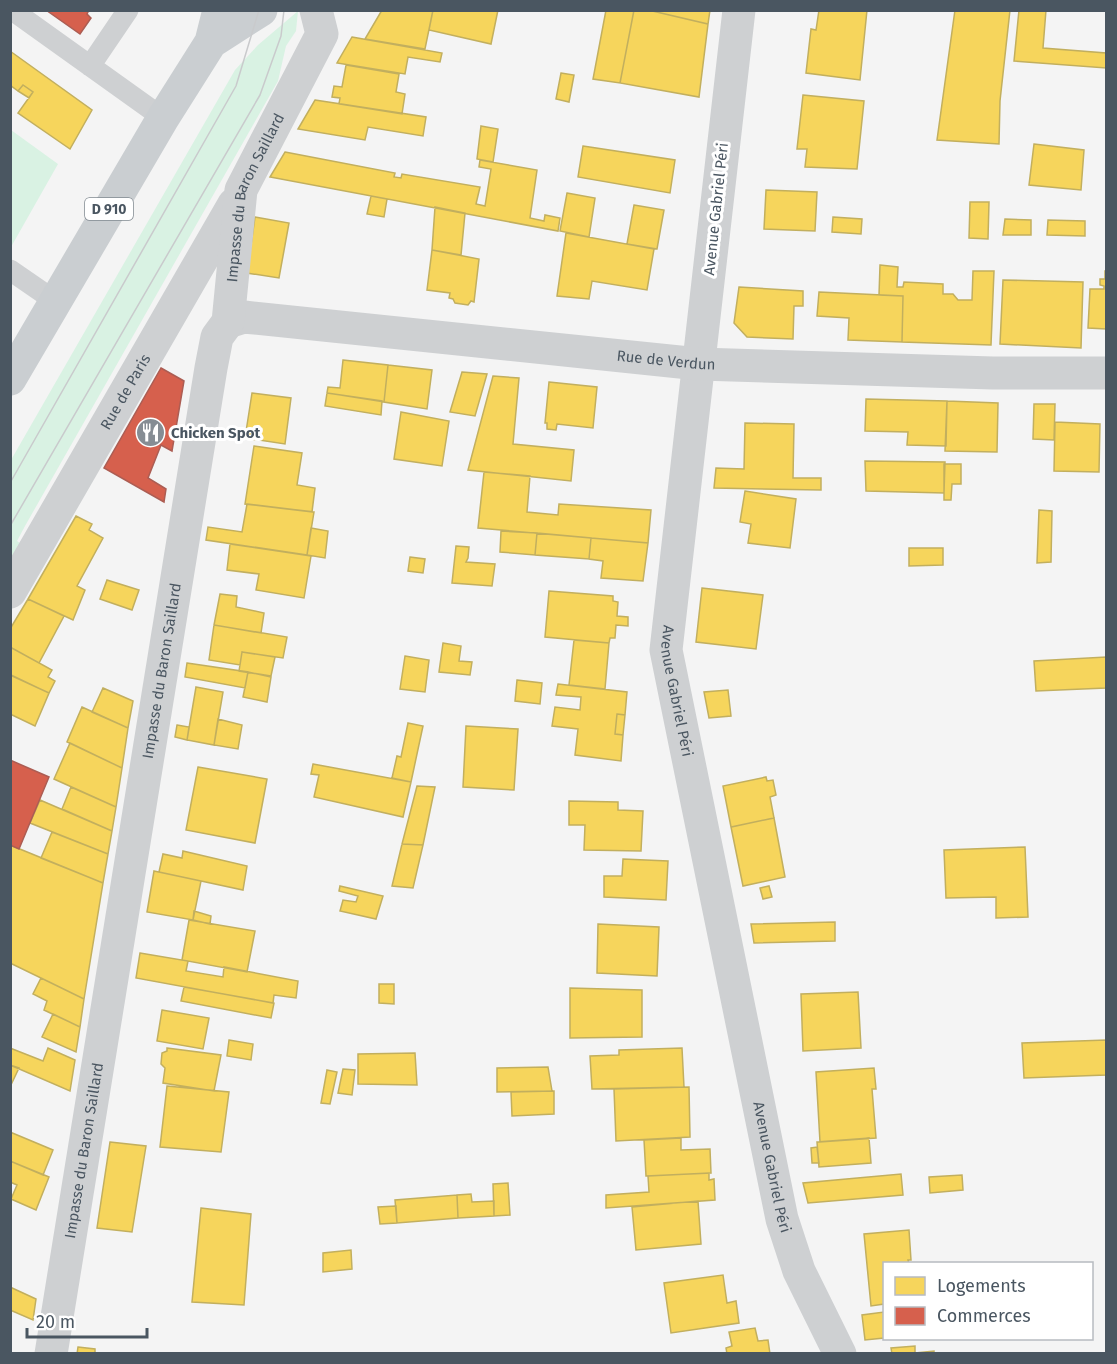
<svg xmlns="http://www.w3.org/2000/svg" width="1117" height="1364" font-family="'Fira Sans',sans-serif">
  <style>
    .green { fill: #d9f2e3 }
    .homes { fill: #f6d55c; stroke: #c2af5e; stroke-width: 1.5 }
    .shops { fill: #d6604d; stroke: #ac5d53; stroke-width: 1.5 }
    .lines { fill: none; stroke-linecap: round; stroke-linejoin: round }
    .lane { stroke: #ced0d2; stroke-width: 21 }
    .street { stroke: #ced0d2; stroke-width: 33 }
    .primary { stroke: #caced1; stroke-width: 33 }
    .tram { stroke: #c9cacc; stroke-width: 1.5 }
    .labels { text-anchor: middle; stroke-width: 6; stroke-linejoin: round; paint-order: stroke }
    .shield { fill: #fff; stroke: #808990; stroke-width: 1.5 }
    .shield-label { font-size: 14px; font-weight: bold; fill: #4a5661 }
    .street-label { font-size: 15px; fill: #4a5661; stroke: #fff }
    .poi-label { font-size: 15px; font-weight: bold; fill: #4a5661; stroke: #fff; text-anchor: start }
  </style>
  <rect width="100%" height="100%" fill="#f4f4f4"/>
  <path class="green" d="M298 11 296 31 286 46 278 81 25 526 17 541 24 546 11 569V460L235 70 258 45Z
    M11 130 58 164 11 247Z"/>
  <path class="homes" d="M382 10H433L425 49 365 39Z
    M433 10H498L491 44 429 30Z
    M606 10H634L620 83 593 79Z
    M634 10H648L708 24 699 97 620 83Z
    M648 10H710L708 24Z
    M819 10H867L860 80 806 73 811 29 816 30Z
    M955 10H1010L1000 101 999 144 937 140Z
    M1019 10H1046L1043 48 1106 53V68L1014 61Z
    M352 37 442 53 440 62 408 57 405 74 337 63Z
    M10 51 92 110 70 149 18 113 33 92 23 85 18 91 10 85Z
    M346 65 399 74 396 92 405 94 402 114 339 104 340 98 332 97 334 86 342 87Z
    M561 73 574 75 569 102 556 99Z
    M23 85 33 92 29 98 18 91Z
    M803 95 864 101 857 169 805 167 807 149H797Z
    M315 100 426 117 423 136 368 127 365 140 298 129Z
    M481 126 498 129 493 162 477 159Z
    M1034 144 1084 150 1081 190 1029 185Z
    M583 146 675 160 670 193 578 177Z
    M285 152 395 173 394 177 401 178 402 174 480 187 476 204 485 206 491 169 479 167 480 160 537 170 530 218 544 221 545 215 560 218 558 231 270 177Z
    M766 190 817 192 815 231 764 229Z
    M567 193 595 198 589 237 560 231Z
    M371 196 387 199 384 217 367 214Z
    M970 202H989L988 239 969 238Z
    M634 205 664 210 657 249 627 244Z
    M435 207 465 213 461 255 432 250Z
    M255 217 289 223 279 278 247 273Z
    M833 217 862 219 861 234 832 232Z
    M1005 219 1031 220V235H1003Z
    M1048 220 1085 221V236L1047 235Z
    M566 233 654 249 647 290 592 281 589 299 557 296Z
    M432 250 479 259 474 302 471 301 468 305 455 303 453 299 449 298 450 293 427 290Z
    M880 265 898 267 897 287H903L904 282 943 284V294H953L958 300H972L973 271H994L991 345 902 342 903 296 879 295Z
    M1105 271H1106V329L1088 328 1090 289H1104V286L1100 285V279H1105Z
    M1003 280 1083 282 1081 348 1000 344Z
    M739 287 803 291V306H794L793 339 747 337 734 323Z
    M819 292 903 296 902 342 848 340 849 318 817 316Z
    M343 360 388 365 384 402 327 393 328 387 340 388Z
    M388 365 432 370 427 409 384 402Z
    M462 372 487 374 475 416 450 412Z
    M493 376 519 378 513 444 574 450 571 481 468 470Z
    M549 382 597 387 593 428 557 424 556 430 547 429V423H545Z
    M252 393 291 398 285 444 245 438Z
    M327 393 382 401 381 415 325 406Z
    M866 399 947 401 946 446 907 445 908 432 865 431Z
    M947 401 998 403 997 452 945 451Z
    M1034 404H1055L1054 440 1033 439Z
    M401 412 449 421 442 466 394 459Z
    M1055 422 1100 424 1099 472 1054 471Z
    M745 423 794 424 793 478H821V490L714 488 716 468 744 469Z
    M254 446 302 453 297 485 315 488 312 512 245 504Z
    M865 461 945 462 944 493 866 491Z
    M944 464H961V484H952L951 500H944Z
    M484 472 530 476 527 512 558 515 559 504 651 510 648 543 478 528Z
    M745 491 796 499 790 548 748 543 751 524 740 522Z
    M247 504 314 512 307 555 206 540 208 527 242 532Z
    M1039 510 1052 511 1051 562 1037 563Z
    M76 516 92 524 89 530 103 538 77 586 85 590 73 620 28 599Z
    M311 528 328 531 325 558 307 555Z
    M501 531 537 533 535 555 500 552Z
    M537 533 591 538 589 559 535 555Z
    M591 538 648 543 643 581 601 578 603 561 589 559Z
    M230 544 311 556 304 598 256 590 259 574 227 570Z
    M456 546 469 547 468 558 466 562 495 564 492 586 452 583Z
    M909 548H943V565L909 566Z
    M410 557 425 559 423 573 408 571Z
    M107 580 139 590 132 610 100 599Z
    M702 588 763 595 756 649 696 642Z
    M549 591 613 596V601L618 602 617 616 628 617V626L616 625 615 638H610L609 643 545 637Z
    M220 594 237 596 236 607 264 613 261 633 214 625Z
    M28 599 64 616 39 663 10 647V629Z
    M214 625 287 637 283 658 242 652 240 665 209 660Z
    M574 640 609 643 605 689 569 685Z
    M443 643 461 646 459 661 472 662 470 675 439 672Z
    M10 647 52 670 48 677 55 681 49 693 10 675Z
    M242 652 275 657 271 676 239 671Z
    M405 656 429 660 425 692 400 689Z
    M1106 657V688L1036 691 1034 661Z
    M187 663 248 672 245 688 185 677Z
    M248 672 271 677 267 702 243 697Z
    M11 675 49 693 35 726 10 714Z
    M517 680 542 683 540 704 515 701Z
    M558 684 627 692 625 715 617 714 615 734 623 735 621 761 575 755 578 729 552 726 555 707 580 710 581 697 556 695Z
    M196 687 223 692 214 745 187 740Z
    M103 688 133 701 128 728 92 712Z
    M728 690 731 716 709 718 704 692Z
    M82 707 128 728 122 768 67 742Z
    M617 714 625 715 623 735 615 734Z
    M218 719 242 725 238 749 214 745Z
    M408 723 423 726 411 782 392 778 397 756 401 757Z
    M177 725 189 727 187 740 175 737Z
    M466 726 518 729 514 790 463 787Z
    M70 743 122 768 116 807 54 779Z
    M313 764 411 782 403 817 314 797 319 775 311 774Z
    M198 767 267 779 255 843 186 830Z
    M766 777 767 781 773 780 776 795 770 797 774 818 731 827 723 786Z
    M417 786 435 787 423 845 402 844Z
    M71 787 116 807 112 831 62 809Z
    M40 800 112 831 108 854 30 823Z
    M569 801 618 802V810L643 811 641 851 584 850 585 825H569Z
    M774 818 785 877 743 886 731 827Z
    M52 832 108 854 103 883 41 858Z
    M402 844 423 845 413 888 392 886Z
    M10 845 103 883 84 999 10 963Z
    M1025 847 1028 917 996 918V897L946 898 944 850Z
    M183 851 247 866 243 890 159 872 163 854 182 858Z
    M623 859 668 861 666 900 604 897V876H622Z
    M154 871 201 881 193 920 147 912Z
    M340 886 383 896 376 919 340 911 343 900 356 902 358 896 339 891Z
    M769 886 772 897 763 899 760 888Z
    M194 911 211 916 210 924 193 920Z
    M189 920 255 931 247 972 182 960Z
    M835 922V941L754 943 751 924Z
    M598 924 659 927 657 976 597 973Z
    M140 953 188 961 186 971 223 977 224 967 298 981 296 998 274 995 273 1003 136 978Z
    M41 978 84 999 80 1027 44 1010 47 1001 33 994Z
    M379 984H394V1004L379 1003Z
    M184 987 274 1003 271 1018 181 1001Z
    M570 988 642 990V1037L570 1038Z
    M858 992 861 1048 803 1051 801 994Z
    M162 1010 209 1018 203 1049 157 1041Z
    M53 1014 80 1027 76 1052 42 1037Z
    M229 1040 253 1044 251 1060 227 1056Z
    M1106 1040V1075L1024 1078 1022 1043Z
    M10 1048 43 1061 48 1048 75 1060 70 1091 10 1065Z
    M167 1048 221 1055 214 1091 163 1083 165 1068 161 1064 162 1053 167 1051Z
    M682 1048 684 1087 592 1089 590 1056 619 1055V1050Z
    M415 1053 417 1085 358 1084V1054Z
    M10 1065 19 1068 10 1087Z
    M548 1067 552 1091 497 1092V1068Z
    M874 1068 876 1089H872L876 1138 820 1142 816 1072Z
    M343 1069 355 1070 352 1095 338 1093Z
    M327 1070 337 1072 330 1104 321 1103Z
    M167 1086 229 1092 221 1152 160 1147Z
    M689 1087 690 1137 616 1141 614 1089Z
    M554 1091V1114L512 1116 511 1092Z
    M10 1132 53 1150 43 1175 10 1161Z
    M681 1138V1150L710 1149 711 1173 646 1176 644 1140Z
    M869 1138 871 1163 819 1167 817 1142Z
    M110 1142 146 1146 132 1232 97 1228Z
    M817 1147 819 1163H812L811 1148Z
    M10 1161 49 1177 36 1210 11 1199 17 1185 10 1182Z
    M709 1173V1180L714 1179 715 1200 606 1208V1195L649 1192 648 1176Z
    M901 1174 903 1195 808 1203 803 1183Z
    M962 1175 963 1190 930 1193 929 1177Z
    M508 1183 510 1215 494 1216 493 1184Z
    M471 1194 472 1202 494 1201V1216L458 1218 457 1195Z
    M457 1195 458 1218 397 1223 395 1200Z
    M698 1201 701 1244 636 1250 632 1207Z
    M396 1206 397 1223 380 1224 378 1207Z
    M201 1208 251 1214 244 1305 192 1302Z
    M909 1230 911 1260H908L909 1264H884V1304L871 1306 864 1234Z
    M351 1250 352 1269 323 1272V1253Z
    M723 1275 727 1303 736 1301 739 1323 671 1333 664 1283Z
    M10 1287 36 1299 33 1320 10 1310Z
    M884 1312V1338L865 1340 862 1315Z
    M755 1328 758 1341 768 1340 770 1354H727L726 1348 732 1346 729 1332Z
    M915 1346V1353L934 1351V1354H892L891 1348Z
    M78 1347 95 1349V1354H77Z"/>
  <path class="shops" d="M46 10H89L87 14 91 18 80 34Z
    M161 368 184 381 172 451 161 445 148 478 166 489 164 502 104 468Z
    M10 760 49 777 19 849 10 845Z"/>
  <g class="lines">
    <path class="lane" d="M12 10 163 118
      M90 66 128 10
      M10 270 55 301"/>
    <g class="street">
      <path id="s1" d="M739 10 666 650 782 1219 799 1271 840 1354"/>
      <path id="s2" d="M228 322 244 317 699 364 993 373H1106"/>
      <path id="s3" d="M10 592 234 204"/>
      <path id="s4" d="M51 1354 211 368 217 337 228 322 241 190 322 34 316 10"/>
    </g>
    <path class="primary" d="M211 42 261 10
      M10 379 163 118 211 42 219 10"/>
    <path class="tram" d="M10 483 236 86 259 10
      M10 526 260 95 281 36 284 10"/>
  </g>
  <defs>
    <symbol id="restaurant-disc" viewBox="-11 -11 22 22"><circle r="9.5" fill="#868d94" stroke="#fff"/><path d="M-5-6h1v4h1v-4h1v4h1v-4h1v5L-1.5 .5V6h-2V.5L-5-1ZM5-6V6H3V1.5H1.5Q1.5-4 5-6Z" fill="#fff"/></symbol>
  </defs>
  <g fill-rule="evenodd">
    <use href="#restaurant-disc" x="134" y="416" width="33" height="33"/>
  </g>
  <g class="labels">
    <rect class="shield" x="85" y="198" width="48" height="22" rx="4.5"/>
    <g class="shield-label">
      <text x="109" y="214">D 910</text>
    </g>
    <g class="street-label">
      <text dy="5" stroke="none"><textPath href="#s4" startOffset="1178">Impasse du Baron Saillard</textPath></text>
      <text transform="translate(716 209) rotate(-84)" y="5">Avenue Gabriel Péri</text>
      <text dy="5" stroke="none"><textPath href="#s2" startOffset="441">Rue de Verdun</textPath></text>
      <text dy="5" stroke="none"><textPath href="#s3" startOffset="231">Rue de Paris</textPath></text>
      <text dy="5" stroke="none"><textPath href="#s4" startOffset="692">Impasse du Baron Saillard</textPath></text>
      <text dy="5" stroke="none"><textPath href="#s1" startOffset="686">Avenue Gabriel Péri</textPath></text>
      <text dy="5" stroke="none"><textPath href="#s4" startOffset="206">Impasse du Baron Saillard</textPath></text>
      <text dy="5" stroke="none"><textPath href="#s1" startOffset="1172">Avenue Gabriel Péri</textPath></text>
    </g>
    <g class="poi-label">
      <text x="171" y="438">Chicken Spot</text>
    </g>
  </g>
  <rect width="1117" height="1364" fill="none" stroke="#4a5661" stroke-width="24"/>
  <rect x="883" y="1262" width="210" height="78" fill="#ffffff" stroke="#b7bbc0" stroke-width="1.5"/>
  <rect x="895" y="1277" width="30" height="18" fill="#f6d55c" stroke="#b7bbc0" stroke-width="1.5"/>
  <text x="937" y="1292" font-size="18" fill="#4a5661">Logements</text>
  <rect x="895" y="1307" width="30" height="18" fill="#d6604d" stroke="#b7bbc0" stroke-width="1.5"/>
  <text x="937" y="1322" font-size="18" fill="#4a5661">Commerces</text>
  <path d="M27 1328v9h120v-9" fill="none" stroke="#4a5661" stroke-width="3"/>
  <text x="36" y="1328" font-size="18" fill="#4a5661" stroke="#ffffff" stroke-width="4.5" paint-order="stroke">20 m</text>
</svg>
